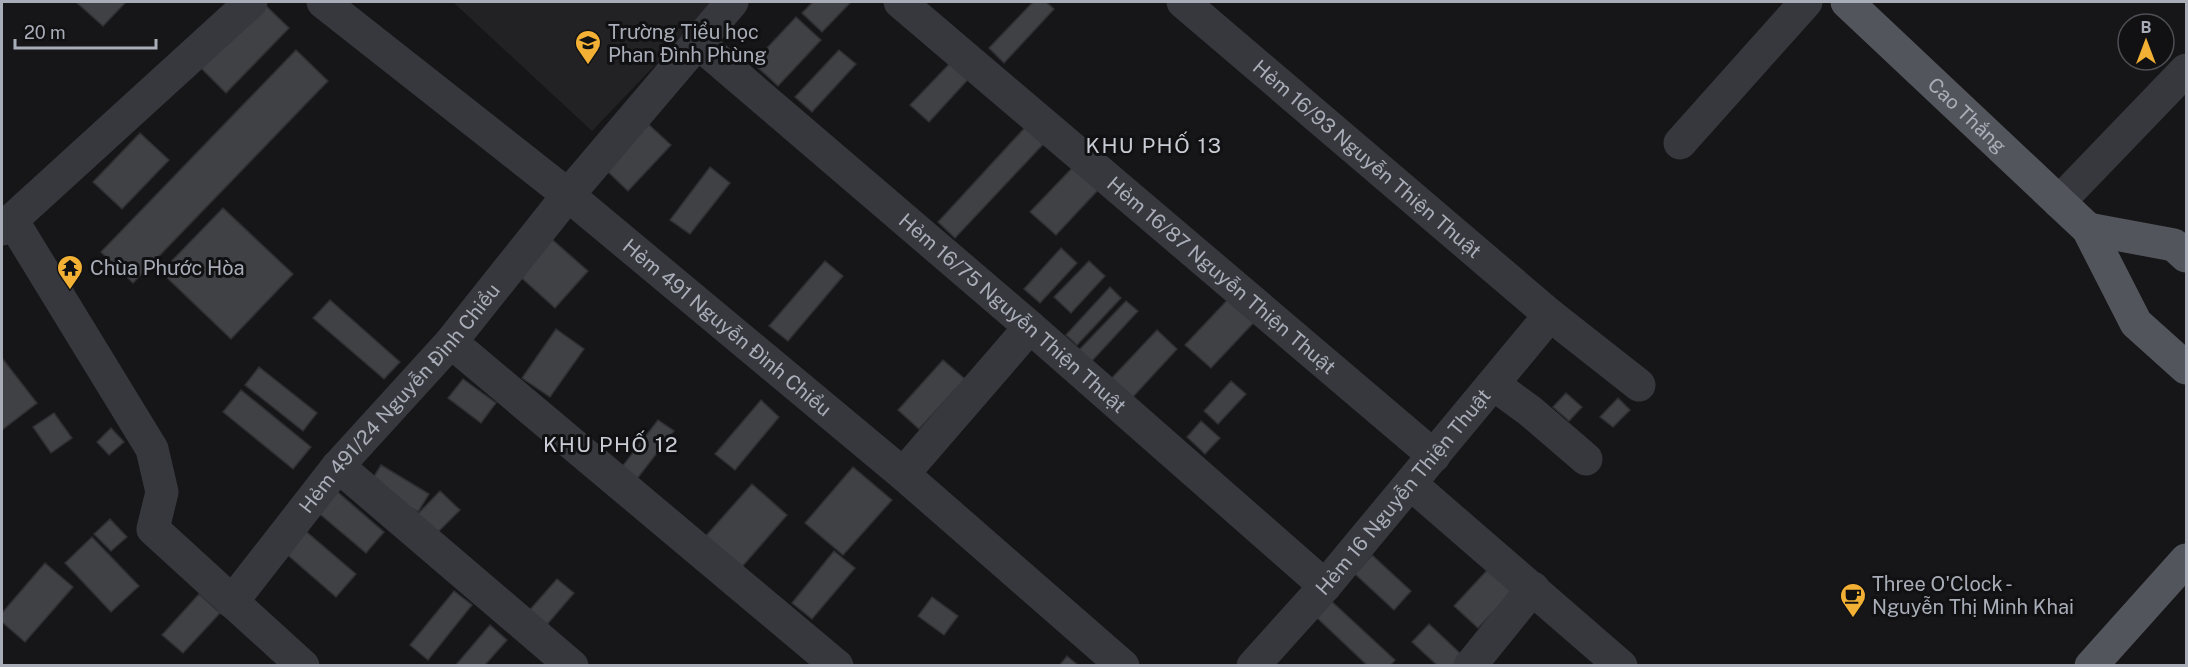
<svg xmlns="http://www.w3.org/2000/svg" width="2188" height="667" font-family="'Public Sans',sans-serif">
  <style>
    .built { fill: #222225 }
    .building { fill: #404145; stroke: #303034; stroke-width: 1.5 }
    .lines { fill: none; stroke-linecap: round; stroke-linejoin: round }
    .minor { stroke: #37383d; stroke-width: 33 }
    .major { stroke: #53555c; stroke-width: 33 }
    .labels { text-anchor: middle; stroke-width: 6; stroke-linejoin: round; paint-order: stroke }
    .poi-label { font-size: 20px; fill: #a8adb8; stroke: #111113; text-anchor: start }
    .street-label { font-size: 20px; fill: #a8adb8; stroke: #111113 }
    .neighbourhood-label { font-size: 21px; letter-spacing: 1.5px; fill: #c9ccd4; stroke: #111113 }
  </style>
  <rect width="100%" height="100%" fill="#161618"/>
  <path class="built" d="M453 2H715L592 131Z"/>
  <path class="building" d="M76 2H126L103 26Z
    M262 2 289 28 226 93 199 66Z
    M813 2H851L822 32 802 13Z
    M1033 2H1046L1054 9 1004 63 989 48Z
    M796 17 821 40 778 86 753 63Z
    M296 50 328 81 133 283 101 252Z
    M839 50 856 64 812 112 795 97Z
    M956 57 973 74 929 122 910 105Z
    M1031 121 1049 138 955 238 938 222Z
    M646 122 671 145 628 191 604 168Z
    M140 133 169 160 122 209 93 182Z
    M1074 166 1099 189 1056 235 1030 212Z
    M710 167 730 183 690 234 670 220Z
    M223 208 293 274 231 339 161 272Z
    M547 235 588 271 555 308 515 272Z
    M1061 248 1077 263 1040 303 1024 289Z
    M825 261 843 276 788 341 769 326Z
    M1089 261 1105 276 1071 313 1054 297Z
    M1110 287 1121 298 1077 345 1066 335Z
    M1233 294 1258 318 1211 368 1185 345Z
    M330 300 400 362 384 379 313 318Z
    M1126 301 1138 311 1091 362 1079 350Z
    M556 329 584 349 550 397 522 378Z
    M1157 330 1177 349 1131 399 1110 380Z
    M2 358 37 403 2 430Z
    M943 360 965 379 919 429 898 410Z
    M259 367 317 413 303 431 245 385Z
    M463 379 496 403 481 423 448 398Z
    M1231 381 1246 394 1218 424 1204 411Z
    M241 390 311 447 293 469 223 412Z
    M1566 393 1582 407 1569 421 1553 407Z
    M1618 398 1630 410 1613 427 1600 417Z
    M761 400 779 417 735 470 715 454Z
    M54 413 72 438 51 453 33 427Z
    M658 420 674 431 633 484 618 472Z
    M1201 421 1220 438 1205 454 1187 437Z
    M111 428 124 442 109 455 97 442Z
    M381 465 429 494 418 512 370 483Z
    M853 467 892 500 843 555 805 523Z
    M752 484 787 515 741 568 705 537Z
    M333 488 384 532 366 553 315 510Z
    M440 491 460 510 433 537 414 518Z
    M110 519 127 537 111 551 94 534Z
    M302 528 356 574 336 597 283 551Z
    M92 537 139 586 111 612 65 563Z
    M834 551 855 568 812 619 792 603Z
    M1372 555 1411 591 1394 610 1355 574Z
    M45 563 73 587 25 642 2 622V613Z
    M1492 565 1516 588 1478 628 1454 606Z
    M557 579 574 593 544 628 527 613Z
    M454 591 472 605 428 660 410 645Z
    M199 594 220 613 183 653 162 635Z
    M932 597 958 616 944 635 918 616Z
    M1328 598 1395 660 1390 666H1368L1313 614Z
    M1429 624 1463 656 1454 666H1438L1412 642Z
    M490 625 507 640 484 666H455Z
    M1067 656 1079 666H1059Z"/>
  <g class="lines">
    <g class="minor">
      <path id="s1" d="M323 2 568 195 903 474 1123 666"/>
      <path id="s2" d="M900 2 1434 456"/>
      <path id="s3" d="M1183 2 1550 315 1639 385"/>
      <path id="s4" d="M697 42 1030 327 1325 586"/>
      <path d="M1680 143 1806 2"/>
      <path d="M2059 202 2186 70"/>
      <path d="M12 220 152 449 162 492 153 529 303 666"/>
      <path d="M2 229 251 2"/>
      <path d="M451 342 837 666"/>
      <path d="M1493 384 1530 411 1586 459"/>
      <path d="M338 466 572 666"/>
      <path d="M903 474 1030 327"/>
      <path d="M1411 484 1621 666"/>
      <path id="s5" d="M232 602 338 466 451 342 568 195 732 2"/>
      <path id="s6" d="M1253 666 1325 586 1550 315"/>
      <path d="M1470 666 1533 588"/>
    </g>
    <g class="major">
      <path id="s7" d="M1847 2 2088 229 2136 323 2186 368"/>
      <path d="M2088 229 2174 245 2186 256"/>
      <path d="M2091 666 2186 560"/>
    </g>
  </g>
  <defs>
    <symbol id="school-pin" viewBox="-11 -11 22 30"><path d="M0 17L-7.5 6A9.5 9.5 0 1 1 7.5 6Z" fill="#f2b134" stroke="#111113"/><path d="M0-5L7-2L0 1L-7-2ZM-4 1L0 2.5L4 1V4Q0 6-4 4Z" fill="#111"/></symbol>
    <symbol id="temple-pin" viewBox="-11 -11 22 30"><path d="M0 17L-7.5 6A9.5 9.5 0 1 1 7.5 6Z" fill="#f2b134" stroke="#111113"/><path d="M0-6L5-2H3V0L6.5 2.5H4V6H1.5V3h-3V6H-4V2.5H-6.5L-3 0V-2H-5Z" fill="#111"/></symbol>
    <symbol id="cafe-pin" viewBox="-11 -11 22 30"><path d="M0 17L-7.5 6A9.5 9.5 0 1 1 7.5 6Z" fill="#f2b134" stroke="#111113"/><path d="M-5.5-4.5H6V0H3Q3 3.5 0 3.5H-2.5Q-5.5 3.5-5.5 0ZM3-3.2v2h1.7v-2ZM-6 4.5H4V6H-6Z" fill="#111"/></symbol>
  </defs>
  <g fill-rule="evenodd">
    <use href="#school-pin" x="573" y="28" width="30" height="40"/>
    <use href="#temple-pin" x="55" y="253" width="30" height="40"/>
    <use href="#cafe-pin" x="1838" y="581" width="30" height="40"/>
  </g>
  <g class="labels">
    <g class="poi-label">
      <text x="608" y="39">Trường Tiểu học<tspan x="608" dy="23">Phan Đình Phùng</tspan></text>
      <text x="90" y="275">Chùa Phước Hòa</text>
      <text x="1872" y="591">Three O'Clock -<tspan x="1872" dy="23">Nguyễn Thị Minh Khai</tspan></text>
    </g>
    <g class="street-label">
      <text dy="7" stroke="none"><textPath href="#s7" startOffset="165">Cao Thắng</textPath></text>
      <text dy="7" stroke="none"><textPath href="#s3" startOffset="242">Hẻm 16/93 Nguyễn Thiện Thuật</textPath></text>
      <text dy="7" stroke="none"><textPath href="#s2" startOffset="422">Hẻm 16/87 Nguyễn Thiện Thuật</textPath></text>
      <text dy="7" stroke="none"><textPath href="#s4" startOffset="416">Hẻm 16/75 Nguyễn Thiện Thuật</textPath></text>
      <text dy="7" stroke="none"><textPath href="#s1" startOffset="519">Hẻm 491 Nguyễn Ðình Chiểu</textPath></text>
      <text dy="7" stroke="none"><textPath href="#s5" startOffset="264">Hẻm 491/24 Nguyễn Đình Chiểu</textPath></text>
      <text dy="7" stroke="none"><textPath href="#s6" startOffset="230">Hẻm 16 Nguyễn Thiện Thuật</textPath></text>
    </g>
    <g class="neighbourhood-label">
      <text x="1154" y="153">KHU PHỐ 13</text>
      <text x="611" y="452">KHU PHỐ 12</text>
    </g>
  </g>
  <rect width="2188" height="667" fill="none" stroke="#a8adb8" stroke-width="6"/>
  <g transform="translate(2146 42)"><circle r="28" fill="#111113" stroke="#4d4f55" stroke-width="1.5"/>
  <path d="M0-4.5L10 22L0 15L-10 22Z" fill="#f2b134"/>
  <text y="-9" font-size="16" font-weight="bold" text-anchor="middle" fill="#a8adb8">B</text>
  </g>
  <path d="M15 39v9h141v-9" fill="none" stroke="#a8adb8" stroke-width="3"/>
  <text x="24" y="39" font-size="18" fill="#a8adb8" stroke="#111113" stroke-width="4.5" paint-order="stroke">20 m</text>
</svg>
